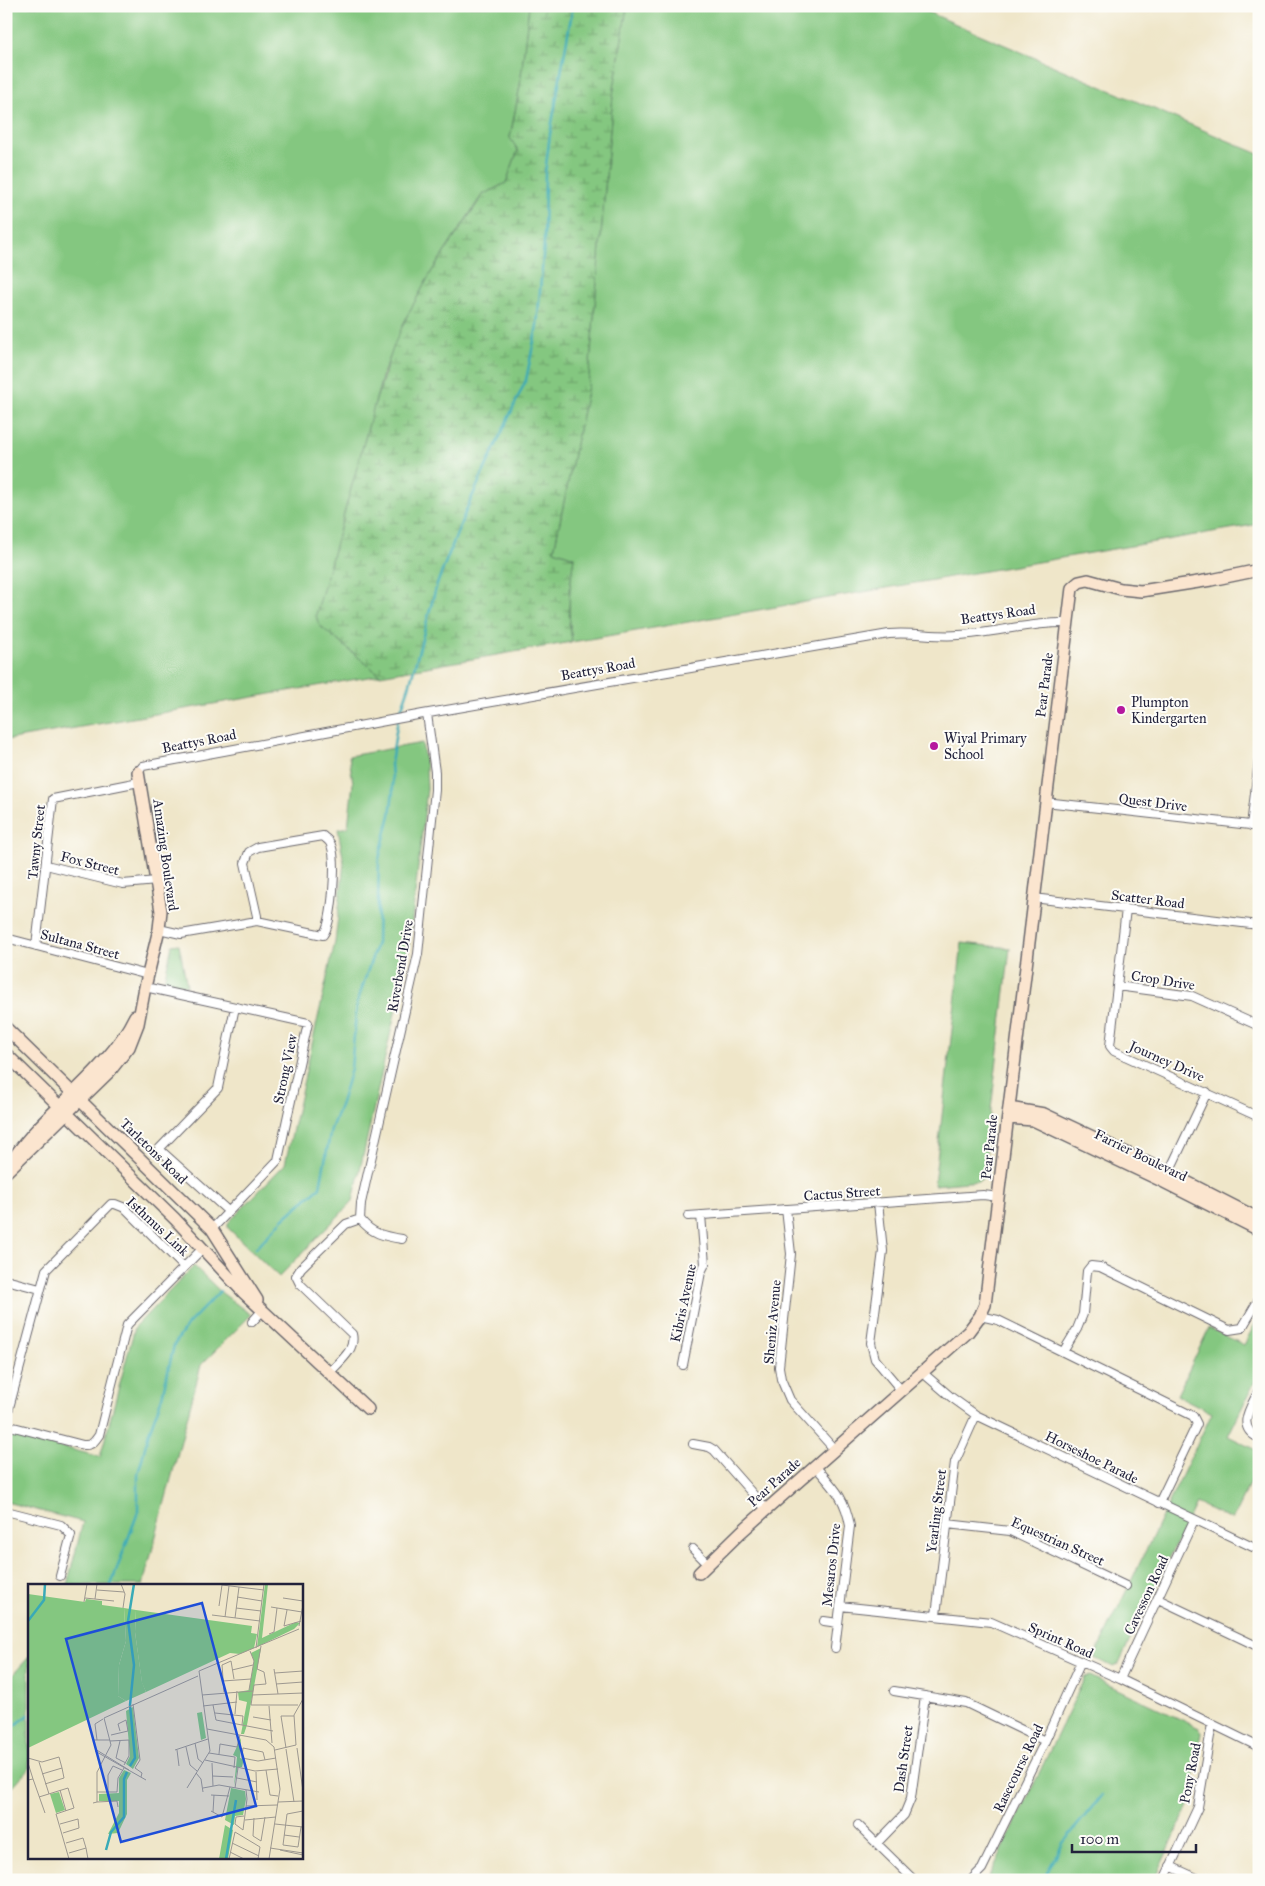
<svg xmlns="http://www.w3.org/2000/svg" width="1265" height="1886" font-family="'IM FELL Great Primer',serif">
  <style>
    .green { fill: #84c780; stroke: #53745e }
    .wetland { fill: url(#wetland-marsh); stroke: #53745e }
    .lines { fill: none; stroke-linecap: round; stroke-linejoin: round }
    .stream { stroke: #39aab7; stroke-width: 2.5 }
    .street-casing { stroke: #6a676d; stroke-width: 10 }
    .secondary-casing { stroke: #6a676d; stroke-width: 14 }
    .street { stroke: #fff; stroke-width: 8 }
    .secondary { stroke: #fbe5cf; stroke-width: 11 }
    .poi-dot { fill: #b5179e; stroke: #fdfcf7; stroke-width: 2 }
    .labels { text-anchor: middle; stroke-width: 4; stroke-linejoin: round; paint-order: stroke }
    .street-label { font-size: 14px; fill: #22223b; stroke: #fdfcf7 }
    .poi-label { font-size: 14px; fill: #22223b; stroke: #fdfcf7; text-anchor: start }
    .inset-river { fill: none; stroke: #39aab7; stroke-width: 2.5 }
    .inset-road { fill: none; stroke: #9d9890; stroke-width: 1 }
    .view { fill: #1d4ed8; fill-opacity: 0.15; stroke: #1d4ed8; stroke-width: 2.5 }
    .inset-edge { fill: none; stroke: #22223b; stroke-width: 2.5 }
  </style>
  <defs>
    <pattern id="wetland-marsh" width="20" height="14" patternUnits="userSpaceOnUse" patternTransform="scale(1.25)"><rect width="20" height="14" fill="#84c780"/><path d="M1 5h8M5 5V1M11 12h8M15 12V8" fill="none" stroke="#6ca16a"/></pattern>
  </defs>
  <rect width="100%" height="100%" fill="#fdfcf7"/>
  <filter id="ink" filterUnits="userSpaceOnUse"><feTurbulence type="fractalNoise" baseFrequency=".02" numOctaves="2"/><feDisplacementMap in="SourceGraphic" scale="10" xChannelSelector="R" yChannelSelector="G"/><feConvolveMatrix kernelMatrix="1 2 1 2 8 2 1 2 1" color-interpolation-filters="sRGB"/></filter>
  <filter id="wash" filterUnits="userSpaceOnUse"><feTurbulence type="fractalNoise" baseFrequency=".0096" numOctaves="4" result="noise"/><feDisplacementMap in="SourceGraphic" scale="20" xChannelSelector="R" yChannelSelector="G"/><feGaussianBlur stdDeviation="1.12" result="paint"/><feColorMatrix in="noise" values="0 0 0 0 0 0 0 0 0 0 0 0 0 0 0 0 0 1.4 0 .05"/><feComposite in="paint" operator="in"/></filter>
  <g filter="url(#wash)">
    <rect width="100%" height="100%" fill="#efe6c9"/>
    <path class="green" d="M6 6H529L520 86 510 137 518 150 506 183 482 195 432 271 407 316 383 374 316 615 319 625 380 675 6 740Z
      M627 6H914L1259 154V524L572 642C567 609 569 589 574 557L554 550 588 386 613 95Z
      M422 743 426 767 427 789 408 955 353 1201 279 1277 228 1228V1223L285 1164 335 942 344 863 338 829 348 827 353 783 349 756Z
      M962 943 1010 948 983 1178 979 1181 934 1185Z
      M179 944 187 986 164 981 172 945Z
      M194 1266 222 1293 251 1315 201 1365 143 1585H67L83 1522 6 1502V1432L100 1457 135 1327Z
      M1259 1316V1373L1228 1436 1259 1451V1463L1232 1520 1196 1503 1118 1665 1114 1667 1094 1658 1212 1413 1177 1395 1209 1328 1244 1345Z
      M29 1657V1768L6 1794V1682Z
      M1090 1676 1199 1728 1201 1733 1188 1807 1154 1880H988L1085 1677Z"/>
    <path class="wetland" d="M529 6H627L613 95 588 386 554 550 574 557C569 589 567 609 572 642L380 675 319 625 316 615 374 406 394 345 407 316 432 271 483 195 506 183 518 150 510 138 520 86Z"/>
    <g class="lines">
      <path class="stream" d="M256 1248 283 1219 320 1187 331 1129 341 1103 351 1069 357 1003 377 943 379 859 390 815 393 791 391 764 398 719 409 687 437 584 467 508 526 380 537 326 544 244 545 173 550 134 573 6
        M111 1585 138 1512V1474L149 1432 162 1397 174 1345 188 1324 220 1291
        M6 1732 29 1715
        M1043 1880 1063 1843 1102 1795"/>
    </g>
  </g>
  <g filter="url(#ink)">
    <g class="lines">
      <defs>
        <path id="street" d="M138 772 143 766 423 714 889 634C913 632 936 637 959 635 995 633 1031 622 1067 623
          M1045 802 1259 826
          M1251 826 1259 760
          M46 865 123 884 157 881
          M1033 898 1259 925
          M1126 909 1110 1046 1114 1051 1259 1117
          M159 929 181 934 257 921 323 935C333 922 337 860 331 845 330 841 326 839 323 836L258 847 249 852 245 863 257 916V921
          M6 938 148 975
          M36 946 53 799 139 782
          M1117 986 1192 996 1259 1026
          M145 987 308 1023 278 1160 212 1229
          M1167 1176 1207 1092
          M878 1202 883 1251 871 1343 875 1359 901 1390
          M786 1209 791 1254 779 1367 781 1379 790 1400 834 1449
          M228 1211 159 1149 218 1088 235 1007
          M688 1216 983 1195 999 1197
          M360 1219 361 1203 418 954 435 790V772L427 714
          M360 1219C372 1234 383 1236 402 1239
          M6 1280 40 1289
          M980 1316 998 1320 1193 1416 1197 1424 1159 1503
          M252 1322 263 1310
          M1063 1352 1077 1329 1083 1314 1087 1271 1091 1266 1100 1267 1229 1330 1242 1328 1259 1299
          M683 1365 701 1272 705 1264 701 1215
          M330 1372C340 1361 356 1350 352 1334L300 1284 296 1276 301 1268 346 1224 360 1219
          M923 1373 951 1397 976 1415 1259 1550
          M1259 1390C1251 1407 1235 1427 1259 1438
          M6 1419 46 1270 111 1204H115L125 1208 184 1267
          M6 1425 83 1445C92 1446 95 1441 99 1435L127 1325 202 1249
          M693 1444 709 1447 714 1450 766 1509
          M815 1466C834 1488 845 1497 850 1526L835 1648
          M6 1511 61 1525 71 1535 60 1576
          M947 1524 1010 1531 1126 1586
          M693 1549 708 1564
          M1158 1599 1259 1647
          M840 1606 991 1622 1120 1679 1259 1747
          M936 1615 955 1462 976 1415
          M824 1621 838 1623
          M1120 1679 1194 1520
          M894 1691 966 1703 1045 1741
          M858 1825 914 1880
          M877 1843 904 1815 911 1798 925 1696
          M1170 1866 1201 1880
          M971 1880 982 1869 1045 1741 1081 1662
          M1164 1880 1198 1807 1212 1724"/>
        <path id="secondary" d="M6 1028 212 1229 257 1300
          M6 1054 175 1219 244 1293 368 1409
          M1009 1108 1044 1114 1169 1173 1259 1219
          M1008 1118 1033 1120 1164 1182 1259 1230
          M13 1159C48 1107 107 1074 135 1016
          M6 1172 110 1071 129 1047 138 1024 145 987 159 929 161 911 138 772
          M699 1573 741 1532 968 1332 980 1316 985 1305 1072 588 1079 582 1088 580 1121 589 1141 591 1211 580 1259 570"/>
      </defs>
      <use href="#street" class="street-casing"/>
      <use href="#secondary" class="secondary-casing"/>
      <use href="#street" class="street"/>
      <use href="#secondary" class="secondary"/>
    </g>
  </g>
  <g class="poi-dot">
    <circle cx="1121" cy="710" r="5"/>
    <circle cx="934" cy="746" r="5"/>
  </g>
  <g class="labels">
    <g class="street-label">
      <text transform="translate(998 614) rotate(-8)" y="5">Beattys Road</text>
      <text transform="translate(598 669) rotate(-10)" y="5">Beattys Road</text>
      <text transform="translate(1044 685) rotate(-83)" y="5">Pear Parade</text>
      <text transform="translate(199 741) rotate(-11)" y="5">Beattys Road</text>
      <text transform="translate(1153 802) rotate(7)" y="5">Quest Drive</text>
      <text transform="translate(36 842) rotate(-84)" y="5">Tawny Street</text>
      <text transform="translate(166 855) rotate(82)" y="5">Amazing Boulevard</text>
      <text transform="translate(90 863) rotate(14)" y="5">Fox Street</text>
      <text transform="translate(1148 899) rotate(7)" y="5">Scatter Road</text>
      <text transform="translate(80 944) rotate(15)" y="5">Sultana Street</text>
      <text transform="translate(400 966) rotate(-80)" y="5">Riverbend Drive</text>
      <text transform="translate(1163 980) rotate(9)" y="5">Crop Drive</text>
      <text transform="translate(1167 1061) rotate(24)" y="5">Journey Drive</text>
      <text transform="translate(285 1069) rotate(-78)" y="5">Strong View</text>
      <text transform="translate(989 1147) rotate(-84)" y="5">Pear Parade</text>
      <text transform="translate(154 1151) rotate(44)" y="5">Tarletons Road</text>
      <text transform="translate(1141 1155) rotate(26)" y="5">Farrier Boulevard</text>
      <text transform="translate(842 1193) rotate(-4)" y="5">Cactus Street</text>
      <text transform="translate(158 1226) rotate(43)" y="5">Isthmus Link</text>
      <text transform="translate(683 1303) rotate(-78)" y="5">Kibris Avenue</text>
      <text transform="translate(772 1322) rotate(-85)" y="5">Sheniz Avenue</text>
      <text transform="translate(1092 1457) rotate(26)" y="5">Horseshoe Parade</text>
      <text transform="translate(774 1482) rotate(-42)" y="5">Pear Parade</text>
      <text transform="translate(936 1511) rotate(-83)" y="5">Yearling Street</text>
      <text transform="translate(1058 1541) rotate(24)" y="5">Equestrian Street</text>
      <text transform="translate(831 1565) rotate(-84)" y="5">Mesaros Drive</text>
      <text transform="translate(1146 1595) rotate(-65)" y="5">Cavesson Road</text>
      <text transform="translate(1061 1640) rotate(24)" y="5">Sprint Road</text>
      <text transform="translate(903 1759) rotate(-82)" y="5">Dash Street</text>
      <text transform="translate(1018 1768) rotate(-64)" y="5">Rasecourse Road</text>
      <text transform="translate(1190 1773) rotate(-79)" y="5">Pony Road</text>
    </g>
    <g class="poi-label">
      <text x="1131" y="707">Plumpton<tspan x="1131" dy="16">Kindergarten</tspan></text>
      <text x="944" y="743">Wiyal Primary<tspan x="944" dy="16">School</tspan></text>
    </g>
  </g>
  <g transform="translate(28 1584)">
    <rect width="275" height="275" fill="#efe6c9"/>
    <path d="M237 0H240L234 54 268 38 272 39 266 45 229 63ZM0 10 57 18 58 15 74 17V21L96 24 98 57 91 81 90 112 98 117 0 164ZM108 26 224 42 223 49 229 50 226 64 212 70 202 69 118 108 114 99 107 48ZM233 64 219 141 216 150H213L219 118 211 116 210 108 221 106 226 77 223 69ZM105 123 111 174 105 185 98 180 102 172 98 127ZM174 128 178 154 173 156 169 129ZM213 154 212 174 216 175 214 183H210L206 202 209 173 205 171ZM96 186 103 189 99 196V230L90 249 80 250 91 229V217H71V210L91 209V194ZM203 204 217 207 218 215 215 231 207 232 206 241 197 236ZM31 208 37 226 28 229 22 210ZM197 241 205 246 200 275H191Z" fill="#84c780"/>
    <path d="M96 24 108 26 107 48 114 98 118 108 98 117 90 112 91 81 98 57Z" fill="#84c780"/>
    <path class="inset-river" d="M0 37 16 16 17 0M102 182 107 174 102 121 106 81 100 37 106 0M78 266 83 248 96 233V195L99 188M198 275 208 216"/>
    <path class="inset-road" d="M93 0 97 10 95 24M194 1 236 6M69 6 96 8M209 13 234 17M57 14 86 17M255 14 275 17M67 15 69 0M56 18 59 0M191 22 194 1M243 23 274 28M208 24 233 27M259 26 256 42 273 37M184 31 232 37M197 33 201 2M207 34 211 3M271 42 275 21M241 50 246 48 249 24M233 62 229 85 236 88 238 100 226 101 223 121H270M228 64 236 0M246 85 250 110M204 86 225 81M247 89 275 87M195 97 223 95M248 100 275 98M221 106 226 77 222 67M196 108 194 81 203 77 206 95M174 111 225 107M224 111 275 109M105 120 112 176M185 121 188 136 245 147M175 122 209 118M241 122 244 159M187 129 215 132 214 141M207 130 209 107M225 133 243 136M179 145 238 156 246 163 252 205 241 275M83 151 100 147 98 136 90 140 92 147M65 156H82M69 156 67 140 75 135M82 157 101 156V172L96 181M92 157 88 174 98 179M167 159 170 175 175 179M268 161 266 131 275 115M158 163 162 181 169 187M258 164 253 132H266M269 164 275 207M67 165 101 186M258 165 266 218M147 166 180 155M149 166 151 182M247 166 268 161M67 167 118 196M181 169 207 173 206 184M191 170 192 160 209 163 212 151M0 174 14 178 31 173 34 184M112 176 107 184 114 189 113 193M177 176 227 187 250 185M237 176 235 168 215 164 214 174 230 177 248 174M11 178 21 210M0 179 5 195 0 196M184 179 185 202M72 182 83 161 76 134 170 92M238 186 242 211 250 212M228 188 229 216M168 189 173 195 175 208M14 190 34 184 36 194 17 200M184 192 205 193M209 194 229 198M5 195 17 229M159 204 182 167 171 87 271 45M175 204 191 201 231 208M207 204 210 184M32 206 38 227M69 208H89L90 194 96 184M80 208V191L85 182 94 186M183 211 201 212M11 213 40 204 46 224 28 230 41 275M69 218 89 217 90 223M250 218 275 217M65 219 69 218V188L73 181M218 222 249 221M183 227 194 233 202 203M185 228 186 211M216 232 208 233 207 240 215 246 219 215 218 206M226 234 225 252 233 257 237 233M217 236 248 233M32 240 50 235 51 244 35 249M247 240 275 243M273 243 270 263 255 261 259 230 275 227M256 251 271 253M38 259 55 254 58 264M204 259 231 272M242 264 275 269M252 266 275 271M202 268 216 275M41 269 58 264 60 275M201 275 207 248 232 263 230 275"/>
    <path class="view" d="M174 19 228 222 93 258 38 55Z"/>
    <rect width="275" height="275" class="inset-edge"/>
  </g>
  <rect width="1265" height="1886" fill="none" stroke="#fdfcf7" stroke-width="25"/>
  <path d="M1072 1844v8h124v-8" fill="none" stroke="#22223b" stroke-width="2.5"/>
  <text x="1080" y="1844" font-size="15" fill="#22223b" stroke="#fdfcf7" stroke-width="4" paint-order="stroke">100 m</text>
</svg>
